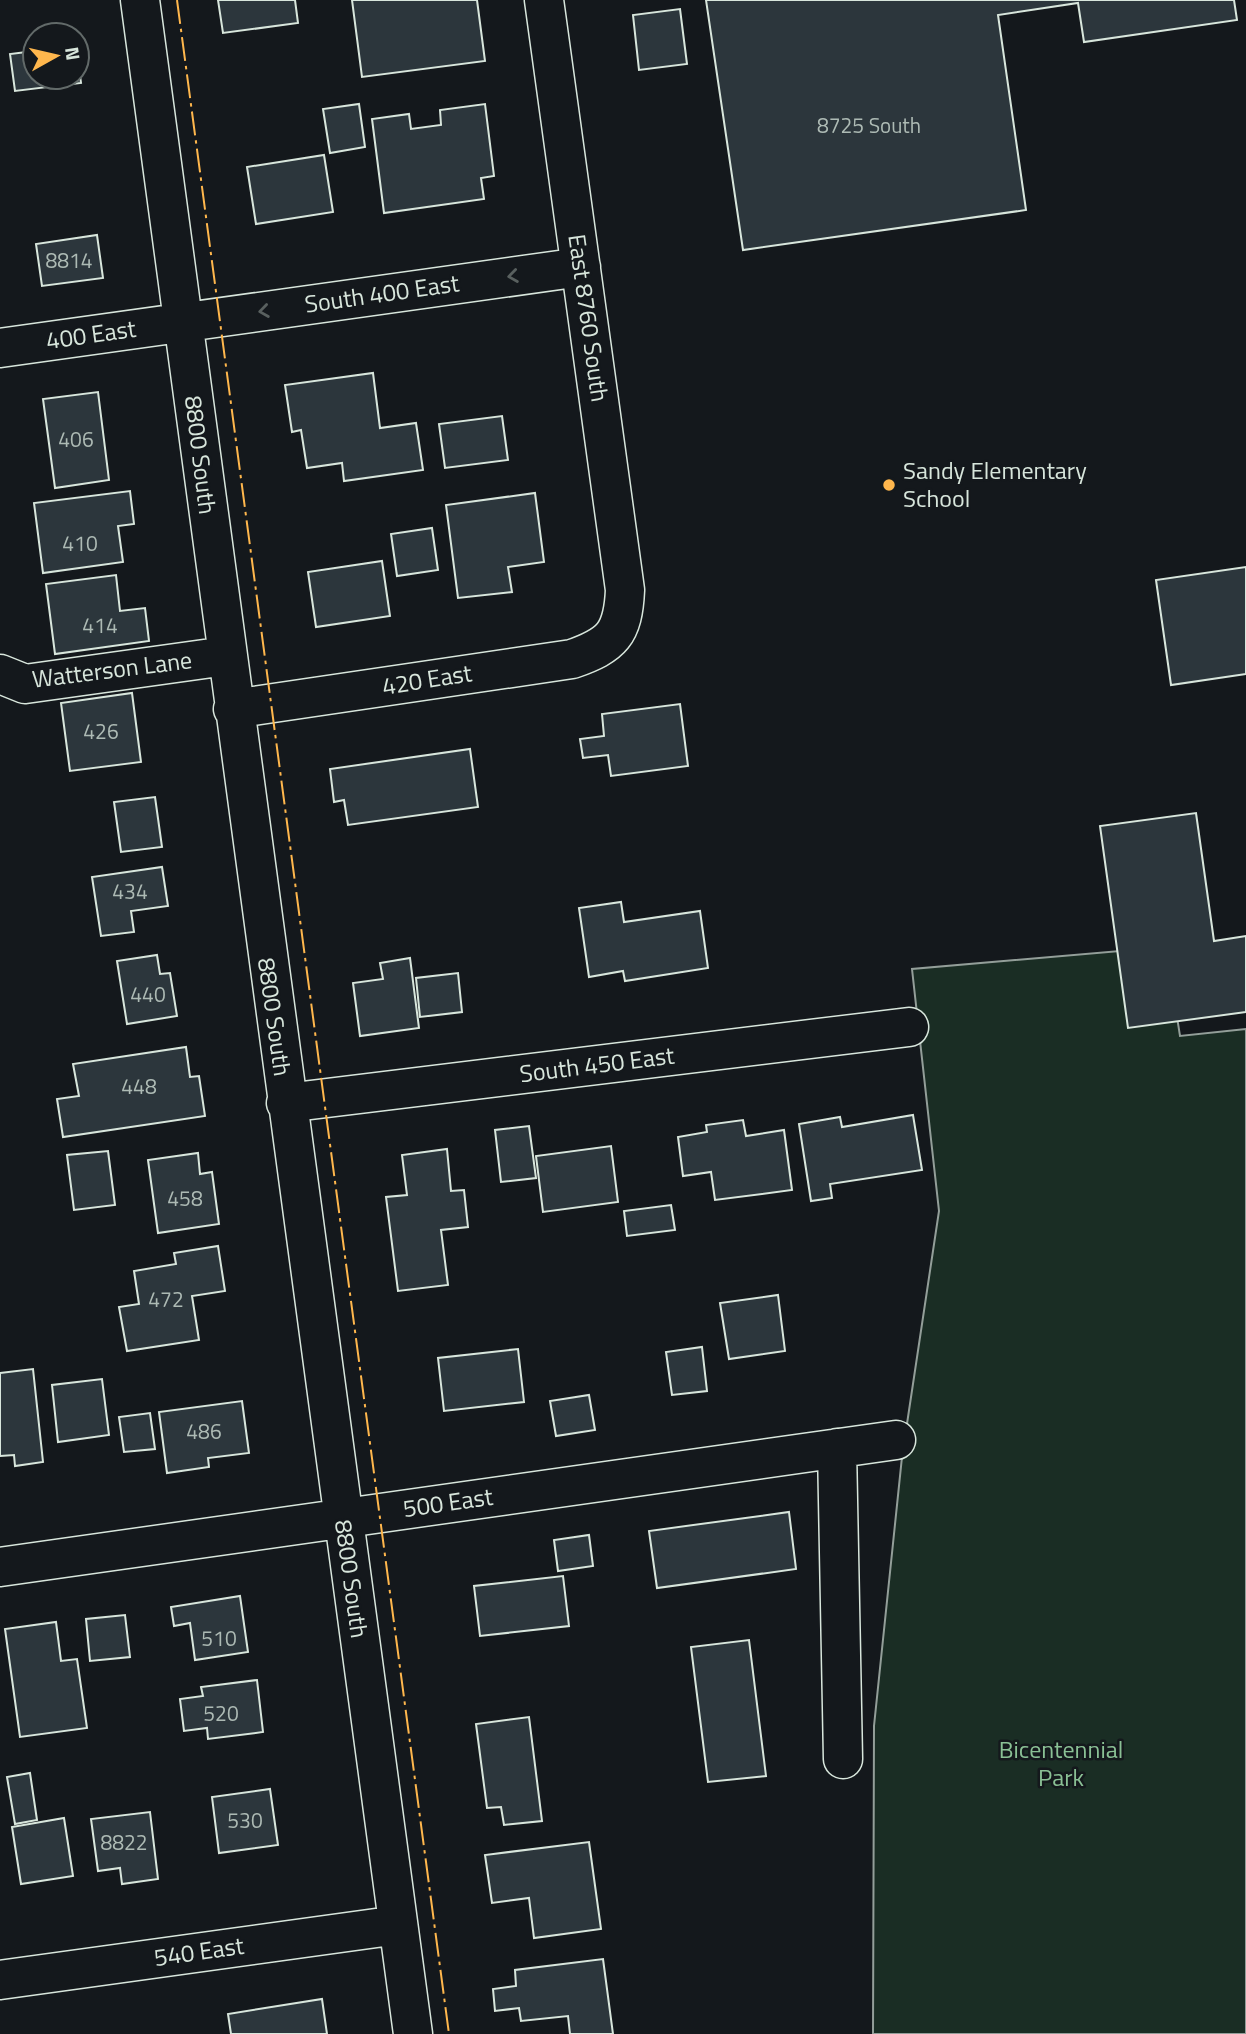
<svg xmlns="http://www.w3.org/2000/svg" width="1246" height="2034" font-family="'Titillium Web',sans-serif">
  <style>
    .green { fill: #1a2d24; stroke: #939e99; stroke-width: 2 }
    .building { fill: #2c363c; stroke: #d8e6dc; stroke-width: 2 }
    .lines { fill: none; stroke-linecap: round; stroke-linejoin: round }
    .minor-casing { stroke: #d8e6dc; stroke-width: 41 }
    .minor { stroke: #14181c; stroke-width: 38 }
    .power { stroke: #ffb74d; stroke-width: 2; stroke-dasharray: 24 5 3.5 5; stroke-linecap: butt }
    .oneway { stroke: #59605f }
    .poi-dot { fill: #ffb74d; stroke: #14181c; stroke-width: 2.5 }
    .labels { text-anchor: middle; stroke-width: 5; stroke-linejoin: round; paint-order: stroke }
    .number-label { font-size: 21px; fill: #adbab4 }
    .street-label { font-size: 24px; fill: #d8e6dc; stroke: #14181c }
    .poi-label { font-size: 24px; fill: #d8e6dc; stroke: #14181c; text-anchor: start }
    .park-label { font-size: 24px; fill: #8ac095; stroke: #14181c }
  </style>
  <rect width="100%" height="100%" fill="#14181c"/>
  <path class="green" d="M1166 947 1180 1036 1246 1029V2034H873L874 1726 902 1457 939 1211 912 969Z"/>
  <path class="building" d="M218 0H295L298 23 223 33Z
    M352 0H477L485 61 362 77Z
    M706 0H1234L1237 20 1084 42 1078 3 998 15 1026 210 743 250Z
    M680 9 687 64 639 70 633 15Z
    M35 51V77H77V54L81 83 15 91 10 54Z
    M359 104 365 147 330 153 323 109Z
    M485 104 494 176 481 178 484 199 384 213 372 119 409 114 411 129 441 125 440 110Z
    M324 155 333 212 256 224 247 167Z
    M97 235 103 278 42 286 36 244Z
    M373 373 380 428 416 423 423 470 344 481 342 463 307 468 301 430 292 432 285 385Z
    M98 392 109 480 55 488 43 399Z
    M502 416 508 460 445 468 439 424Z
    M130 491 134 524 118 526 123 562 43 573 34 503Z
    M535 493 544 562 508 567 512 592 458 598 446 505Z
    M432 528 438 570 397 576 391 534Z
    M382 561 390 616 316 627 308 572Z
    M1246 567V674L1171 685 1156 580Z
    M116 575 120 611 145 608 149 641 55 654 46 584Z
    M132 693 141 762 70 771 61 703Z
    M680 704 688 766 611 776 608 755 583 758 580 739 604 736 602 714Z
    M470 749 478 807 348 825 344 800 334 802 330 769Z
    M155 797 162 847 121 852 114 802Z
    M1196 813 1214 941 1246 936V1012L1128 1028 1100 826Z
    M162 867 168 906 131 911 134 932 101 936 92 877Z
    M621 902 624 922 700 911 708 968 625 981 623 971 589 977 579 908Z
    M157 955 160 974 170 973 177 1016 127 1024 117 961Z
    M410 958 419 1028 360 1036 353 983 383 979 380 963Z
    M458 973 462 1012 420 1017 416 978Z
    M186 1047 190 1077 199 1076 205 1116 63 1137 57 1099 79 1096 73 1064Z
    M913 1115 922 1170 830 1184 832 1198 811 1201 799 1124 840 1117 842 1127Z
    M743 1120 746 1136 784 1130 792 1190 715 1200 711 1172 683 1176 678 1137 707 1132 706 1125Z
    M529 1126 536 1178 501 1182 495 1130Z
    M611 1146 618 1202 543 1212 536 1156Z
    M447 1149 451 1191 464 1190 468 1227 441 1230 448 1285 398 1291 386 1197 407 1195 402 1155Z
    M108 1151 115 1205 74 1210 67 1155Z
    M198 1153 200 1174 212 1172 219 1224 158 1233 148 1160Z
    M671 1205 675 1230 627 1236 624 1211Z
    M218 1246 225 1291 192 1296 199 1340 127 1351 119 1307 139 1304 134 1271 176 1264 174 1253Z
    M778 1295 785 1351 729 1359 720 1303Z
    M702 1347 707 1391 672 1395 666 1352Z
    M518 1349 524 1402 444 1411 438 1358Z
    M33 1369 43 1462 15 1466 14 1455 0 1456V1373Z
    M102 1379 109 1435 58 1442 52 1385Z
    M589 1395 595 1430 556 1436 550 1401Z
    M242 1401 249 1453 208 1458 209 1467 167 1473 159 1412Z
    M150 1413 155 1449 124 1452 119 1417Z
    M789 1512 796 1569 657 1588 649 1531Z
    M589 1535 593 1566 558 1571 554 1540Z
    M563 1576 569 1626 480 1636 474 1586Z
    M240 1596 248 1652 195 1660 190 1623 174 1626 171 1607Z
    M125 1615 130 1657 90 1661 86 1619Z
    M56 1622 61 1661 77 1659 87 1728 20 1737 5 1629Z
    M749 1640 766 1776 708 1782 691 1647Z
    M257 1680 263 1732 208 1739 207 1728 184 1731 180 1699 203 1696 201 1687Z
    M529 1717 542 1821 504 1825 501 1807 487 1808 476 1724Z
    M30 1773 37 1820 15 1824 7 1777Z
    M270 1789 278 1845 219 1853 212 1797Z
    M150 1812 158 1879 122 1884 120 1868 98 1871 91 1819Z
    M64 1818 73 1876 21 1884 12 1827Z
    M589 1842 601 1929 534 1938 529 1898 492 1903 485 1855Z
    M603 1959 613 2034H570L568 2016 521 2021 519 2008 495 2011 493 1989 516 1986 515 1970Z
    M322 1999 327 2034H231L228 2014Z"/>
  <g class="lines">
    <defs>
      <path id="minor" d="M140 0 413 2034
        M0 348 581 267
        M0 674 25 684 226 656
        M233 709 572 659C612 645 623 634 625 590L544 0
        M286 1103 909 1027
        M837 1448 843 1759
        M0 1567 896 1440
        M0 1980 398 1925"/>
    </defs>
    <use href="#minor" class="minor-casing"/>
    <use href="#minor" class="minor"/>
    <path class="power" d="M177 0 449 2034"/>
  </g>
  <defs><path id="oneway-chevron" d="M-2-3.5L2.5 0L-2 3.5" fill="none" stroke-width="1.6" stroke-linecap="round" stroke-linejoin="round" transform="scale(1.75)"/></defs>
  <g class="oneway">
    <use href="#oneway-chevron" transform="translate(513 276) rotate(172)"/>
    <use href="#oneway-chevron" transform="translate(264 311) rotate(172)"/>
  </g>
  <circle class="poi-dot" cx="889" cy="485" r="7"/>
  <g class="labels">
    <g class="number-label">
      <text x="869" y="133">8725 South</text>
      <text x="69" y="268">8814</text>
      <text x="76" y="447">406</text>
      <text x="80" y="551">410</text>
      <text x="100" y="633">414</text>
      <text x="101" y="739">426</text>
      <text x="130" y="899">434</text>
      <text x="148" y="1002">440</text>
      <text x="139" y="1094">448</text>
      <text x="185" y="1206">458</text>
      <text x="166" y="1307">472</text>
      <text x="204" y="1439">486</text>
      <text x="219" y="1646">510</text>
      <text x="221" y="1721">520</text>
      <text x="245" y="1828">530</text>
      <text x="124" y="1850">8822</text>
    </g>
    <g class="street-label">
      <text transform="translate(382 294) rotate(-8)" y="8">South 400 East</text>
      <text transform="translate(588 318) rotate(82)" y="8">East 8760 South</text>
      <text transform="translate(91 335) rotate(-8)" y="8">400 East</text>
      <text transform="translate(200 455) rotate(83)" y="8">8800 South</text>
      <text transform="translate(112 670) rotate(-7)" y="8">Watterson Lane</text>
      <text transform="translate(427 680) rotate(-9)" y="8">420 East</text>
      <text transform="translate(274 1017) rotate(82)" y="8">8800 South</text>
      <text transform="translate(597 1065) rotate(-7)" y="8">South 450 East</text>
      <text transform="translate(448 1503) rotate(-8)" y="8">500 East</text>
      <text transform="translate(351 1579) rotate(82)" y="8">8800 South</text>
      <text transform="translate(199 1952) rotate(-8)" y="8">540 East</text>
    </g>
    <g class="poi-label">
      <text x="903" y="479">Sandy Elementary<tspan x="903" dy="28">School</tspan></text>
    </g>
    <g class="park-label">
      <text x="1061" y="1758">Bicentennial<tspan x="1061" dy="28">Park</tspan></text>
    </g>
  </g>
  <g transform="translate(56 56) rotate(82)"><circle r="33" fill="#14181c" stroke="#626a69" stroke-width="2"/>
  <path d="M0-5L12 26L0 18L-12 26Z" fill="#ffb74d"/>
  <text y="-10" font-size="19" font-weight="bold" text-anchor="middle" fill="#d8e6dc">N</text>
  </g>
</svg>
